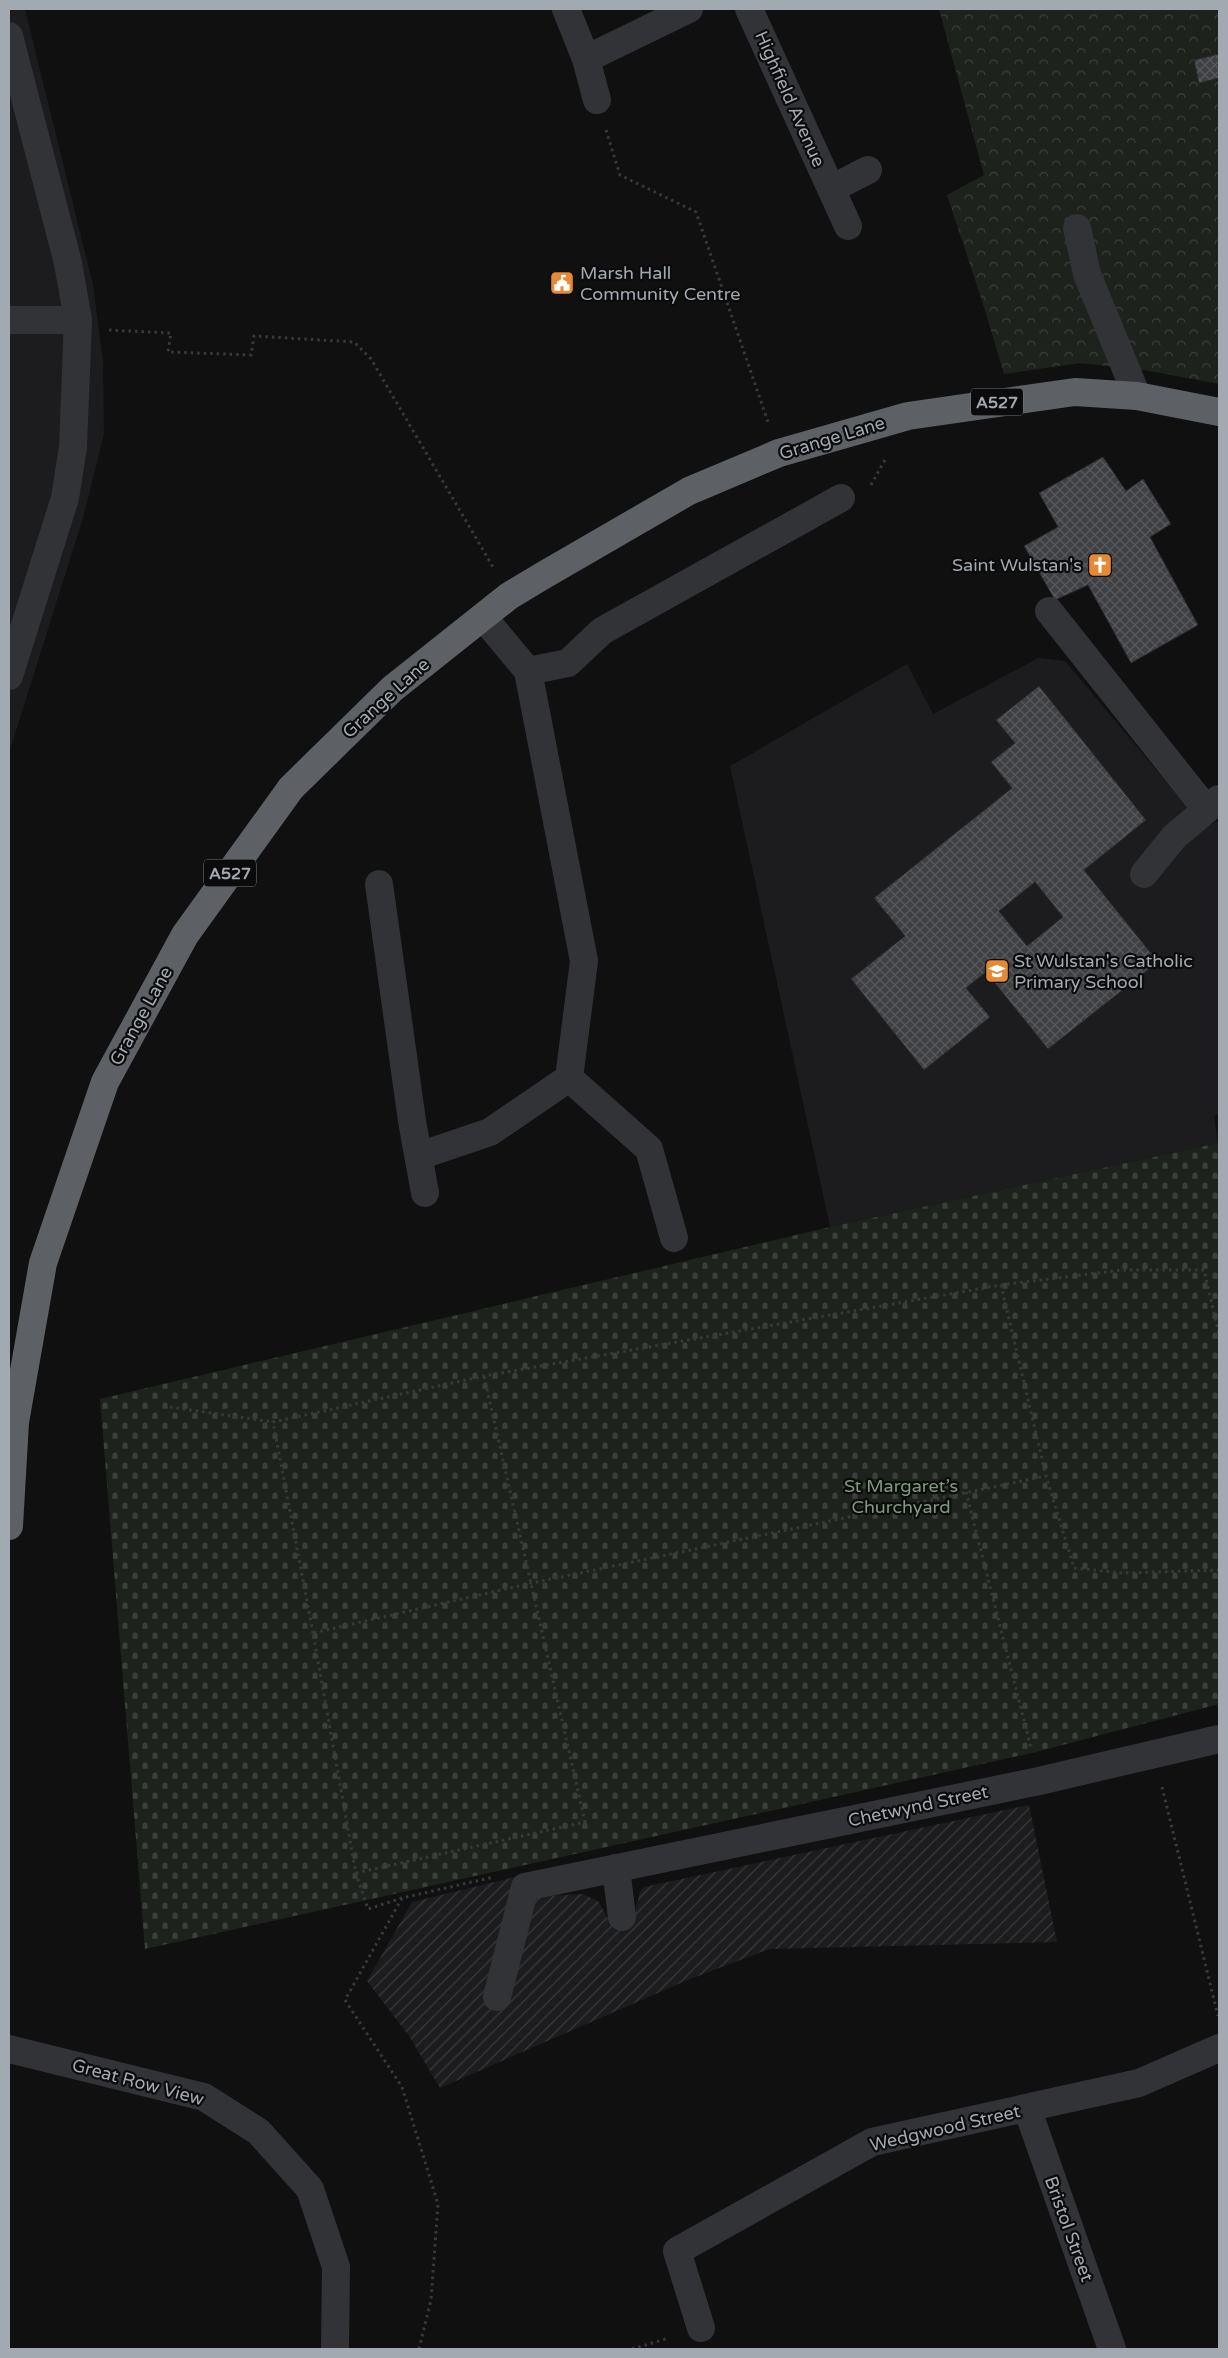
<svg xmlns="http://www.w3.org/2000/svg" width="1228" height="2358" font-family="'Varela Round',sans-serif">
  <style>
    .built { fill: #1c1c1e }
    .industrial { fill: url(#industrial-furrows) }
    .cemetery { fill: url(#cemetery-stones) }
    .park { fill: url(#park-crowns) }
    .building { fill: url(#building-cross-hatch); stroke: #2a2a2d; fill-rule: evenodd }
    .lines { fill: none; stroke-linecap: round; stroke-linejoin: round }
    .path { stroke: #373a3d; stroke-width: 3; stroke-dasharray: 2.5 4; stroke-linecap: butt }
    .minor { stroke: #313336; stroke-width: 28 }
    .highway { stroke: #5d6166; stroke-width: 28 }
    .labels { text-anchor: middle; stroke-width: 4.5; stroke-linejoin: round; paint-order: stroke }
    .shield { fill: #0b0b0c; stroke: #757a80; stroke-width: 1 }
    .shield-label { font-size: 16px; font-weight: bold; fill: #a2a9b1 }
    .street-label { font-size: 18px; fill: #a2a9b1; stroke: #0b0b0c }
    .poi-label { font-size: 18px; fill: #a2a9b1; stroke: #0b0b0c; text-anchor: start }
    .park-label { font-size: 18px; fill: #7e9b7a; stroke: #0b0b0c }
  </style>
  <defs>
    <pattern id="industrial-furrows" width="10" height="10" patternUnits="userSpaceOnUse" patternTransform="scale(1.25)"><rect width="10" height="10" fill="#1c1c1e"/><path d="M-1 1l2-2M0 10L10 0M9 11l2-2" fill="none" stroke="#3a3a3c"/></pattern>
    <pattern id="cemetery-stones" width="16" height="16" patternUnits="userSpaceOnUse" patternTransform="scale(1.25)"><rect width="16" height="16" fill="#1d231c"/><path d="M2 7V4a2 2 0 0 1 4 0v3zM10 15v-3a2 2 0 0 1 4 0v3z" fill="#3b403b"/></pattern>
    <pattern id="park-crowns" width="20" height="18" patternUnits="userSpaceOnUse" patternTransform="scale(1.25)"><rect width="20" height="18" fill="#1d231c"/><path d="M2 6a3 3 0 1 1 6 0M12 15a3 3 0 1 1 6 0" fill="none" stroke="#3b403b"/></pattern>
    <pattern id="building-cross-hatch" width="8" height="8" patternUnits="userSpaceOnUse" patternTransform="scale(1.25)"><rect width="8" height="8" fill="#3f4044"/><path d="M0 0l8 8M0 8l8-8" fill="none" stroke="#58595d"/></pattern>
  </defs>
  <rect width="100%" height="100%" fill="#101011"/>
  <path class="built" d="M9 9H25L93 285 103 362 104 434 83 518 9 753Z
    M1038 658 1065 661 1205 828 1219 820V1114L1214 1116 1218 1143 830 1227 730 766 907 664 933 714Z"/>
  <path class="industrial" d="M1029 1805 1057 1942 769 1949 685 1981 440 2088 409 2036 367 1981 412 1902 523 1875 528 1897 583 1894 598 1901 609 1920 634 1915 640 1892 644 1887Z"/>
  <path class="cemetery" d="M1218 1143 1219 1704 1032 1753 145 1949 100 1399 830 1227Z"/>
  <path class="park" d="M939 9H1219V384L1150 371 1080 363 1004 374 984 307 947 195 984 175Z"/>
  <path class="building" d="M1219 54V78L1199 83 1194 60Z
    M1103 457 1126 491 1143 479 1171 524 1150 537 1198 625 1131 663 1088 585 1055 600 1024 546 1058 527 1039 493Z
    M1039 686 1146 820 1084 870 1158 962 1048 1049 986 972 966 988 990 1017 924 1070 851 979 905 936 874 898 1012 788 991 762 1015 743 996 720ZM1035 882 1063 917 1027 946 999 911Z"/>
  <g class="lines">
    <path class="path" d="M606 130 620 175 696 212 768 422
      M109 330 171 333 168 352 251 355 254 336 354 342 371 359 493 567
      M871 485 886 458
      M1001 1285 1046 1476
      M170 1407 273 1422
      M966 1492 1031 1748
      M313 1633 273 1422 484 1376 1001 1285 1122 1270H1204L1219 1334
      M1162 1787 1218 2016
      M356 1873 585 1822 484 1376
      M402 1898 368 1909 356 1874 313 1633 532 1583 1046 1476 1074 1568 1123 1573 1219 1570
      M419 2349 431 2300 438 2204 402 2087 345 2000 402 1898 494 1877
      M632 2349 669 2338"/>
    <path class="minor" d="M566 9 586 59 597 100
      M749 9 848 226
      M9 36 68 263 78 320 73 447 65 498 9 676
      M586 59 689 9
      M831 189 868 170
      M1077 228 1087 274 1137 396
      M9 320H78
      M1049 611 1206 809
      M483 617 528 671 584 961 569 1078 649 1149 674 1238
      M528 671 568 663 602 631 841 498
      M1144 874 1174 837 1219 799
      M379 884 412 1121 425 1193
      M419 1156 490 1132 569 1078
      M616 1868 622 1917
      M497 1997 525 1887 1039 1781 1219 1739
      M9 2049 204 2097 259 2132 310 2189 336 2267 335 2349
      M1027 2108 1112 2349
      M701 2328 677 2251 872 2142 1139 2083 1219 2048"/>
    <path class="highway" d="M9 1526 15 1422 43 1263 105 1082 185 935 291 788 392 689 509 596 544 575 689 491 779 453 908 416 1075 392 1137 396 1219 412"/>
  </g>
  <defs>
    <symbol id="civic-square" viewBox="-11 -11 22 22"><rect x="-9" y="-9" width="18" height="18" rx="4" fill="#e58934" stroke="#0b0b0c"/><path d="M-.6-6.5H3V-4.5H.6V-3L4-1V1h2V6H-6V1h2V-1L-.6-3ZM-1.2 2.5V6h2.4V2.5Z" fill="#fff"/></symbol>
    <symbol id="church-square" viewBox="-11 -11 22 22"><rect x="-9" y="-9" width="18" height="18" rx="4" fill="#e58934" stroke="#0b0b0c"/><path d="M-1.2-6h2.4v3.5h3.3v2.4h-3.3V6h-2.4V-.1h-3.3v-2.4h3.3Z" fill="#fff"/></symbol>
    <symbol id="school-square" viewBox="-11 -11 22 22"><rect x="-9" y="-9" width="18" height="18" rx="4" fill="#e58934" stroke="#0b0b0c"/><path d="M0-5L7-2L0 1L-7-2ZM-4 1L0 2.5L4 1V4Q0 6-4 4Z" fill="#fff"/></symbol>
  </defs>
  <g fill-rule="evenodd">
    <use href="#civic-square" x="548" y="269" width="28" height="28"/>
    <use href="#church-square" x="1086" y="551" width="28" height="28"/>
    <use href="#school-square" x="983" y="957" width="28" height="28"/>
  </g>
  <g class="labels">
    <g class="shield">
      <rect x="971" y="388.5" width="52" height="27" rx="4"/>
      <rect x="204" y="859.5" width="52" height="27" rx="4"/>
    </g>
    <g class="shield-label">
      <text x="997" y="408">A527</text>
      <text x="230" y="879">A527</text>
    </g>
    <g class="street-label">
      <text transform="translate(790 99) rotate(66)" y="6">Highfield Avenue</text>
      <text transform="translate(832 438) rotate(-17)" y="6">Grange Lane</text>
      <text transform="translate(386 698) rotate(-42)" y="6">Grange Lane</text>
      <text transform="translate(141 1016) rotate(-61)" y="6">Grange Lane</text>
      <text transform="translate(918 1806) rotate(-12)" y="6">Chetwynd Street</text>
      <text transform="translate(138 2082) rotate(15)" y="6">Great Row View</text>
      <text transform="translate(945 2128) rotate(-13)" y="6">Wedgwood Street</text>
      <text transform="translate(1069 2229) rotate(70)" y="6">Bristol Street</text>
    </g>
    <g class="poi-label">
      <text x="580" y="279">Marsh Hall<tspan x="580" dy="21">Community Centre</tspan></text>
      <text x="1082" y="571" text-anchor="end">Saint Wulstan's</text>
      <text x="1014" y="967">St Wulstan's Catholic<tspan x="1014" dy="21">Primary School</tspan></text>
    </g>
    <g class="park-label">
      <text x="901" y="1492">St Margaret’s<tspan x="901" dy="21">Churchyard</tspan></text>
    </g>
  </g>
  <rect width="1228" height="2358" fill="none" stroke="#a2a9b1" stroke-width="20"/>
</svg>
